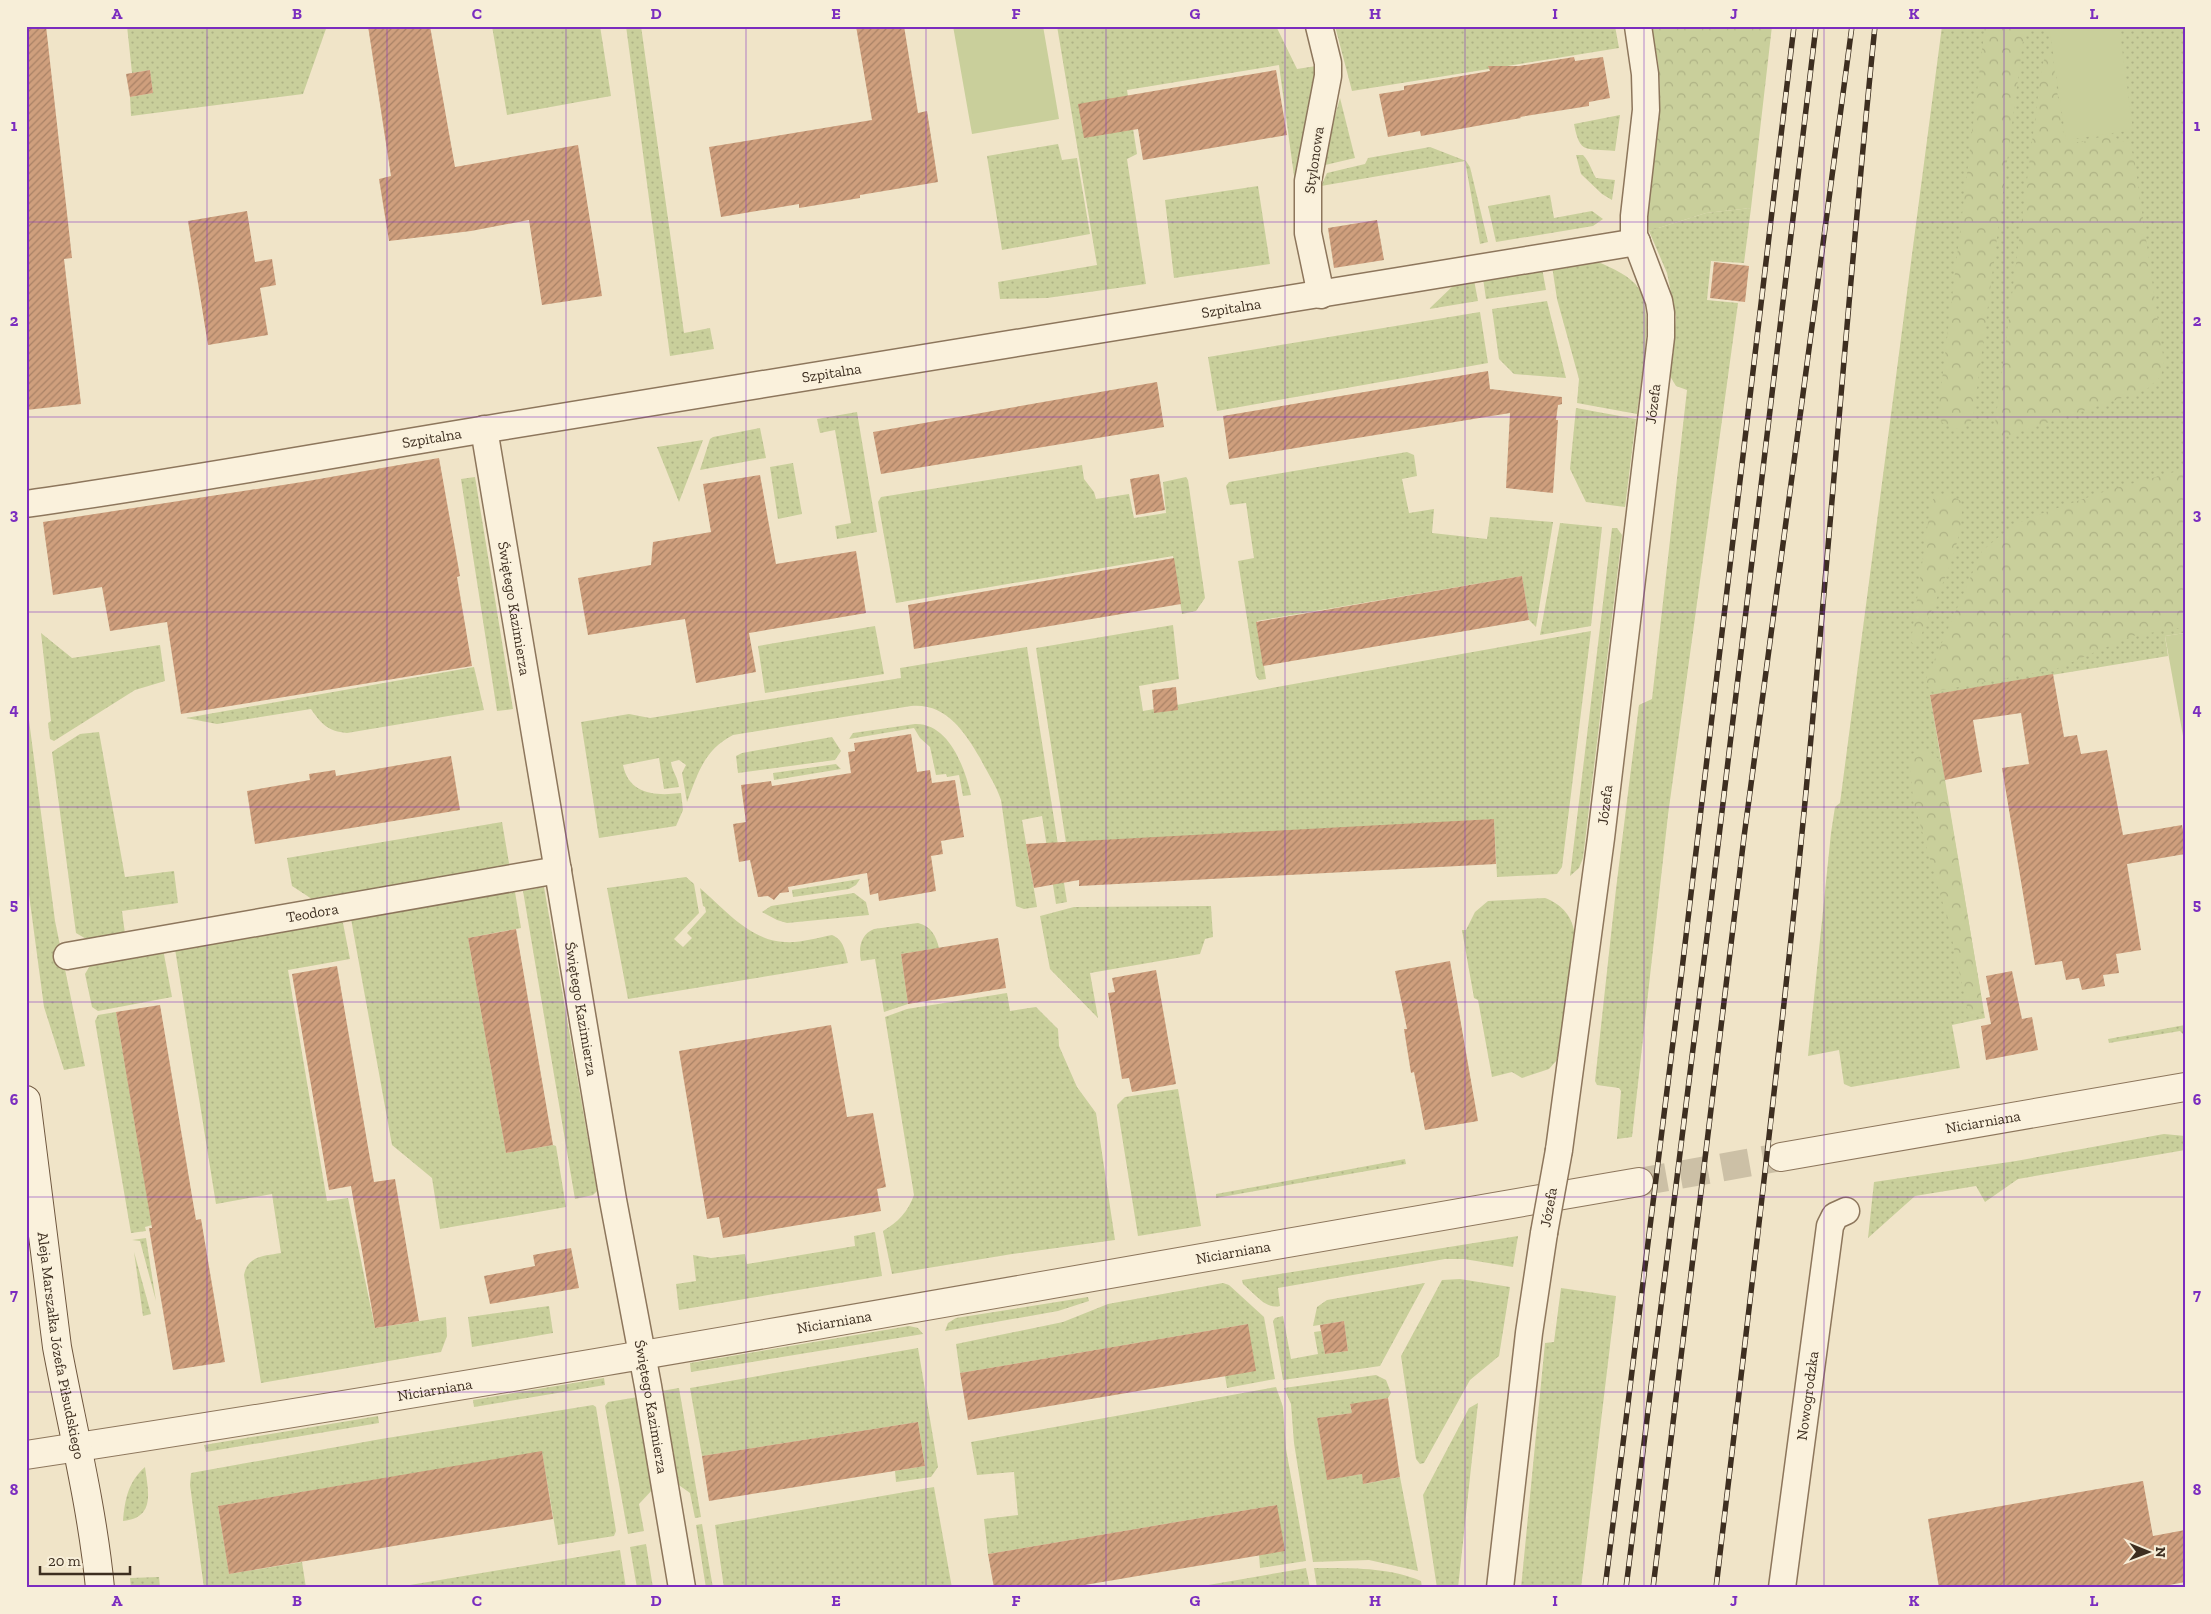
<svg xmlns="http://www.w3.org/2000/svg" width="2211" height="1614" font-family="'Zilla Slab',serif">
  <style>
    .grass { fill: url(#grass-dots) }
    .forest { fill: url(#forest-crowns) }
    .pitch { fill: #c9cf9b }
    .building { fill: url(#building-hatch) }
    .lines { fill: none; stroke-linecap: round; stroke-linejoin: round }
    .tertiary-tunnel { stroke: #ccc0a6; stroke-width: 28; stroke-dasharray: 28 14; stroke-linecap: butt }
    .minor-casing { stroke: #8d765c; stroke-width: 29 }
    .tertiary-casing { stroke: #8d765c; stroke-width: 30 }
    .secondary-casing { stroke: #6f573f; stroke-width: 30 }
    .minor { stroke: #faf1dc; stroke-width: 26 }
    .tertiary { stroke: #faf1dc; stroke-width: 28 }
    .secondary { stroke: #faf1dc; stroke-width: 28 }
    .rail-casing { stroke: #3d2e20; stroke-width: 5.5 }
    .rail { stroke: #f7eed8; stroke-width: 4; stroke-dasharray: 11; stroke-linecap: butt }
    .minor-bridge-casing { stroke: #8d765c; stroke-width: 29; stroke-linecap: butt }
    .minor-bridge { stroke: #faf1dc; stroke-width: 26 }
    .grid { fill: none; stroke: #7b2cbf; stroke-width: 1; stroke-opacity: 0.55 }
    .labels { text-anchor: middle; stroke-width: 4; stroke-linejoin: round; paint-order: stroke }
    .street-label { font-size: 15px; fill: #3d2e20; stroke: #f7eed8 }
    .neatline { fill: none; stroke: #7b2cbf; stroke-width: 2 }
    .grid-label { font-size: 16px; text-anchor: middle; font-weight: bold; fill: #7b2cbf }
  </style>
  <defs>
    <pattern id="grass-dots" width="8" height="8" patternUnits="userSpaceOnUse" patternTransform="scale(1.25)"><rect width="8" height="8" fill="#c9cf9b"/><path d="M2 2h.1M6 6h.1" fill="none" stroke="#aeb285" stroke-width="1.8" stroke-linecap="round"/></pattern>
    <pattern id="forest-crowns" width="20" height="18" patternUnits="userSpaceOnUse" patternTransform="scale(1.25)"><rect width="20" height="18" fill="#c9cf9b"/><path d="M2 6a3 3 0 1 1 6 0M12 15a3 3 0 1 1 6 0" fill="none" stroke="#aeb285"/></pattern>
    <pattern id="building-hatch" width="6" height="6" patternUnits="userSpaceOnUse" patternTransform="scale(1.25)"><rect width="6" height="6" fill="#cf9f7d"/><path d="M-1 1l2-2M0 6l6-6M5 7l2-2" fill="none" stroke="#a98266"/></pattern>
  </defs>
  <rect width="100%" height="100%" fill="#f0e4c8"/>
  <path class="grass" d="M127 26H327L303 94 131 116 130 97 153 93 150 70 132 73Z
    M492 26H600L611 96 507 115Z
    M626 26H641L684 333 710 328 714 349 670 356Z
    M1057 26H1276L1297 69 1316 66 1302 235 1279 65 1127 90 1137 154 1127 159 1146 284 1047 298 1000 299 998 282 1097 265Z
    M1335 26H1615L1619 48 1352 91Z
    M1942 26H2185V633L2165 636 2168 656 1930 695 1985 1018 1952 1025 1960 1068 1851 1087 1844 1084 1839 1050 1808 1056 1831 833 1835 807 1840 803Z
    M1340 98 1355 158 1321 166Z
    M1620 115 1615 151C1586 148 1580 155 1574 124Z
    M1058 144 1062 160 1077 158 1090 234 1002 250 987 156Z
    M1430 147 1466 161 1470 167 1488 242 1480 244 1465 161 1321 186 1327 173 1365 164 1368 158Z
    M1576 155H1583C1590 162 1591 170 1596 178L1615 180 1612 200 1602 194 1581 174Z
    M1258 186 1270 264 1174 278 1165 200Z
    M1550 195 1554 218 1592 211 1603 219 1593 226 1496 242 1488 206Z
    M1751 208 1744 263 1711 261 1707 300 1738 303 1668 815 1632 1137 1617 1139 1621 1091 1619 1088 1597 1085 1595 1081 1616 889 1639 705 1652 699 1687 390 1676 386 1670 376 1676 317 1667 273 1649 231 1706 213Z
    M1598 262C1612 268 1631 276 1639 289 1655 312 1640 385 1637 414L1577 403 1579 379 1557 299 1552 266Z
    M1542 268 1546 290 1486 299 1483 278Z
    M1474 280 1478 301 1429 309 1455 284Z
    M1547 301 1566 378 1514 374 1499 359 1492 309Z
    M1480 312 1488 363 1217 411 1208 357Z
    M1576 408 1636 419 1625 507 1586 502 1570 469Z
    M857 412 877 532 837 539 835 526 851 523 835 430 820 433 817 419Z
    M760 428 766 458 700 470 710 439 713 437Z
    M703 440 679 502 657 447Z
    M1407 452 1414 455 1417 476 1402 479 1409 513 1434 509 1432 533 1487 539 1490 517 1553 522 1536 627 1529 620 1522 576 1257 621 1266 679 1259 680 1256 676 1238 561 1254 558 1246 503 1230 505 1226 486 1229 482Z
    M793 463 802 514 778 519 770 467Z
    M1082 465 1084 479 1094 492 1096 499 1129 494 1134 518 1166 513 1163 482 1186 477 1188 480 1205 598 1196 611 1182 614 1173 556 896 603 878 502 881 497Z
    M475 477 513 709 497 711 461 479Z
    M1560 523 1602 527 1591 626 1540 635Z
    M1612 528H1617L1622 535 1583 858 1579 868 1570 876Z
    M1173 625 1179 679 1139 686 1143 711 1591 631 1562 867 1557 874 1497 877 1494 819 1067 849 1036 648Z
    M875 626 884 674 765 693 758 646Z
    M41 633 72 658 160 645 165 681 135 690 54 741 50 739 48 723 51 721Z
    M1027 647 1067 902 1056 904 1042 816 1022 820 1037 907 1024 909 1016 906 1001 800C996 785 987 772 980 758 964 731 946 703 911 706L733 735C704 750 698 773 687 802L682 773 686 765 679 760 671 762C672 771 677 775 679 787L664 789 659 758 623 765C629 795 656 796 681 793L683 810 676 826 599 838 581 722 629 714 650 718 901 678 900 668Z
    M474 667 484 710 347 733C328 731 322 725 311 709L217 724 186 718Z
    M26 697 55 921 85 1066 64 1070 44 1007 26 872Z
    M915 724C949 723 965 768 971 795L963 796 959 775 947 777 946 774 936 775 930 747 920 738 914 728 849 739 853 733Z
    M99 732 125 877 174 871 178 903 122 911 125 934 88 940 76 933 52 752 80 734Z
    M832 737 841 751 835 760 738 773 736 756 742 753Z
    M836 764 841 769 774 780 773 773Z
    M502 822 510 869 315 901 292 886 287 858Z
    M686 877 694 884 699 913 674 939 683 947 692 938 687 933 706 912 705 907 703 906 700 888C724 909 751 941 785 942 800 943 817 938 832 935 844 940 845 951 848 963L628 999 607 888Z
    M860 879 856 885 849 889 793 897 792 890Z
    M544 887 597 1191 593 1195 575 1199 523 891Z
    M515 892 521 928 468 938 506 1153 553 1145 556 1146 566 1207 440 1229 432 1178 392 1145 351 919Z
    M854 893 866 902 869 915 787 923 777 920 762 912 771 906Z
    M1545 898C1563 905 1573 917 1575 937L1557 1060 1549 1069 1522 1078 1512 1072 1492 1077 1478 1000 1474 998 1462 930H1466L1475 912 1488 901Z
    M1211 906 1213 937 1205 939 1200 954 1090 973 1098 1018 1050 969 1040 916 1074 907Z
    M339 920 343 923 350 959 288 970 327 1201 348 1198 375 1328 446 1317 447 1336 441 1352 261 1383 244 1275C248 1255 265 1256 281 1253L272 1194 216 1204 175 949Z
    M918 923C931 926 936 936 939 948L901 954 908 1004 884 1012 875 959 861 961C858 948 861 934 874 929Z
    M163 949 172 997 98 1011 92 1007 85 974 92 962Z
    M1007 993 1010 1011 1036 1007 1058 1029 1059 1046 1077 1087 1096 1113 1115 1240 1012 1254 892 1274 883 1231C898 1222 908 1212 914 1195L885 1017 907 1009Z
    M116 1012 152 1225 145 1227 146 1231 131 1233 95 1021 98 1015Z
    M2185 1025V1045L2183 1034 2180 1031 2109 1043 2108 1039Z
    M1178 1089 1201 1226 1138 1236 1117 1105 1125 1097Z
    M2164 1134 2185 1136V1150L2018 1179 1985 1202 1976 1186 1915 1196 1868 1238 1874 1182 2016 1161Z
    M1405 1159 1406 1164 1216 1198V1194Z
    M875 1232 882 1276 679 1310 676 1284 696 1281 693 1255 711 1258 745 1254 747 1264 855 1246 854 1236Z
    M1518 1236 1513 1267 1464 1259H1445L1278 1288 1280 1306C1266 1310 1254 1293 1243 1284L1242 1280Z
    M146 1238 156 1301 140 1241 132 1240Z
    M134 1252 151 1314 143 1316Z
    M1460 1279 1510 1287 1499 1356 1470 1380 1424 1463 1420 1464 1416 1459 1401 1356 1442 1280Z
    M1223 1283 1229 1285 1264 1317 1275 1379 1227 1388 1225 1376 1248 1324 960 1373 956 1344 1063 1322 1108 1304Z
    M1425 1283 1380 1366 1283 1380 1273 1321 1275 1318 1283 1316 1291 1359 1318 1354 1314 1332 1321 1331 1325 1354 1348 1351 1344 1321 1313 1326 1317 1307 1327 1300Z
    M1561 1288 1616 1296 1581 1588H1521L1545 1343 1554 1342Z
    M1088 1297 1089 1301 1058 1311 945 1331 948 1323 956 1318Z
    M549 1306 553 1333 472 1347 468 1317Z
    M909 1326 918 1328 923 1334 691 1372 690 1363Z
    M918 1348 938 1467 931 1477 896 1482 895 1471 925 1466 918 1422 702 1456 690 1388Z
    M1376 1375 1386 1380 1391 1393 1388 1398 1350 1405 1352 1413 1317 1418 1327 1479 1362 1474 1364 1484 1400 1477 1418 1571 1369 1560 1313 1562 1294 1443 1291 1404 1284 1388Z
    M604 1378 605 1385 474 1407 473 1400Z
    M1276 1387 1283 1407 1286 1449 1306 1561 1260 1568 1259 1555 1277 1505 988 1554 984 1519 1018 1515 1014 1472 977 1475 971 1442Z
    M679 1388 701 1517 695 1518 690 1493 676 1483 661 1391Z
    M638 1397 654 1488 639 1504 644 1531 628 1534 605 1406 608 1402Z
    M1478 1403 1458 1588H1437L1423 1495 1469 1408Z
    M593 1405 596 1407 616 1531 614 1536 558 1545 542 1452 218 1506 229 1574 302 1562 306 1588H204L190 1485 191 1473 381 1439Z
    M378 1416 379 1423 206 1452 204 1445Z
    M145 1467C148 1491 156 1518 123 1521 125 1499 128 1482 145 1467Z
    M934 1487 952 1588H724L715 1525Z
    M702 1524 713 1588H706L696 1525Z
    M646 1544 653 1588H637L630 1547Z
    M620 1550 626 1588H392Z
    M1306 1568 1310 1588H1191Z
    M1314 1568C1350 1568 1388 1567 1421 1581L1422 1588H1317Z
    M159 1577 160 1588H131L130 1578Z"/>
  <path class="forest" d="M1651 26H1772L1751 208 1706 213 1649 231 1647 214 1660 86 1658 62Z
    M1985 26H2025L1973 419 1960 430 1941 422 1938 413Z
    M2046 54 2053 58 2062 130C2078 154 2089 135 2110 136 2116 137 2123 142 2129 144L2134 157 2164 362 2161 376 2146 390 2001 438 1994 431 1995 424 2042 66Z
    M2185 469V627L2132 636 2056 669 1937 691 1928 687 1926 679 1930 670 1982 551 2001 535 2026 519 2109 490Z
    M1948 494 1961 501C1968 537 1932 606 1919 641L1914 646 1911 641 1931 502 1936 496Z
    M1924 750 1931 753 1942 762 1982 1001 1981 1013 1975 1018 1968 1011 1948 921 1913 800 1910 760 1912 754Z"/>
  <path class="pitch" d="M953 26H1043L1059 119 972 134Z
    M2049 26H2119L2133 130 2066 140Z
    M2185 633V747L2165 636Z"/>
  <path class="building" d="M26 26H46L72 258 64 259 81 404 26 410Z
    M368 26H430L455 167 578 145 602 296 542 305 529 220 471 231 389 241 379 179 391 176Z
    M856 26H904L918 113 927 111 938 182 860 195V198L799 208V204L721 217 709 147 872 120Z
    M1574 57 1575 61 1603 57 1610 98 1589 102V106L1520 117 1521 118 1421 136 1420 131 1388 137 1379 94 1404 90V86L1490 71 1488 66H1519Z
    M150 70 153 93 130 97 126 74Z
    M1276 70 1287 135 1143 160 1138 129 1084 138 1078 104Z
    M247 211 255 262 272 259 276 285 260 288 268 335 208 345 188 221Z
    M1377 220 1384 260 1334 268 1328 228Z
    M1714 262 1749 266 1745 302 1710 298Z
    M1488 371 1490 389 1562 397V404L1558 405 1556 420H1558L1553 493 1506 488 1510 413 1229 459 1223 416Z
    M1157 382 1164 427 881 474 873 432Z
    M439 458 460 576 457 577 472 666 181 714 167 622 110 631 102 587 53 595 43 522 302 482Z
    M1159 474 1165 510 1136 515 1130 479Z
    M760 475 776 564 856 551 866 613 749 633 756 672 696 683 685 619 588 635 578 578 651 565 653 542 711 532 703 484Z
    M1174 558 1181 604 914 649 908 605Z
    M1522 576 1529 620 1263 666 1256 622Z
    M2053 674 2064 737 2077 735 2081 754 2107 750 2123 835 2182 825 2185 840V854L2127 864 2141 950 2116 954 2119 973 2103 975 2105 986 2082 990 2079 978 2066 980 2062 961 2035 965 2002 768 2029 764 2021 713 1973 720 1982 772 1945 780 1930 695Z
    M1176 687 1178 710 1154 713 1152 690Z
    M911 734 917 772 930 770 932 783 955 780 964 837 941 841 943 854 931 856 936 891 879 901 878 893 870 895 867 873 788 887 789 892 780 893 774 900 768 896 758 897 750 860 739 862 733 824 746 822 741 785 771 781 772 786 851 773 848 752 855 751 854 743Z
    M451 756 460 810 255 844 247 791 310 780 309 774 335 770 336 776Z
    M1494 819 1496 864 1079 886V880L1034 888 1026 844Z
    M516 929 553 1145 506 1153 468 938Z
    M998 938 1006 988 908 1004 901 954Z
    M1450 961 1478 1121 1425 1130 1414 1072 1411 1073 1404 1029H1407L1395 971Z
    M337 966 374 1182 395 1179 419 1321 375 1328 351 1186 329 1190 292 974Z
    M1156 970 1176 1084 1132 1092 1129 1078 1122 1079 1108 993 1115 992 1112 978Z
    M2012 971 2022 1019 2032 1017 2038 1050 1986 1060 1981 1026 1991 1024 1986 998 1990 997 1986 976Z
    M160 1005 196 1220 201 1219 225 1362 173 1370 149 1228H152L116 1012Z
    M831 1025 847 1117 873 1113 886 1187 877 1189 881 1211 723 1238 719 1217 707 1219 679 1051Z
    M571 1248 579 1288 490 1304 484 1276 535 1266 533 1255Z
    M1344 1321 1348 1351 1325 1354 1320 1325Z
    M1248 1324 1256 1371 968 1420 960 1373Z
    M1388 1398 1400 1477 1363 1484 1362 1474 1327 1480 1317 1418 1352 1413 1350 1404Z
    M918 1422 925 1466 709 1501 702 1456Z
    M542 1451 553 1519 229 1574 218 1506Z
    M2143 1481 2153 1536 2185 1530V1582L2154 1588H1939L1928 1519Z
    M1277 1505 1285 1551 1067 1588H994L988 1554Z"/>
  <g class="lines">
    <path class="tertiary-tunnel" d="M1639 1182 1781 1157"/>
    <defs>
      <g id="minor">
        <path d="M1319 26 1328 63V76L1308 181V233L1321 295"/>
        <path id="s1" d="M484 429 613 1200 648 1386 682 1588"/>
        <path id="s2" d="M26 504C180 482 334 454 487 429 871 366 1254 305 1637 242"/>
        <path id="s3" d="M67 956 558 870"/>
        <path id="s4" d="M1559 1150 1601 838 1661 337V313L1659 301 1634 235V216L1646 110 1645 74 1638 26"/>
        <path d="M1500 1588 1529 1333 1544 1233"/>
        <path id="s5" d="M1782 1588 1830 1226 1835 1216 1846 1211"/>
      </g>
      <g id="tertiary">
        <path id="s6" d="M1781 1157 2185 1087"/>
        <path id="s7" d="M26 1455C565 1373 1102 1274 1639 1182"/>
      </g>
      <g id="secondary">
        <path id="s8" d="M26 1100 57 1347C72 1427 92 1506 100 1588"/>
      </g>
    </defs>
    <use href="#minor" class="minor-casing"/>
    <use href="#tertiary" class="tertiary-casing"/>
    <use href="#secondary" class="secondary-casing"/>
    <use href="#minor" class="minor"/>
    <use href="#tertiary" class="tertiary"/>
    <use href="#secondary" class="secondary"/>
    <defs>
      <path id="rail" d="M1605 1588 1681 978 1794 26
        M1626 1588 1709 920 1816 26
        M1653 1588 1744 837 1852 26
        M1716 1588C1745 1340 1776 1092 1801 843 1828 571 1847 298 1875 26"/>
    </defs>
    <use href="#rail" class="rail-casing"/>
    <use href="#rail" class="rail"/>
    <defs>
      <g id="minor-bridge">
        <path id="s9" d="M1544 1233 1559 1150"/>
      </g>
    </defs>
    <use href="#minor-bridge" class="minor-bridge-casing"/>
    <use href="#minor-bridge" class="minor-bridge"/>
  </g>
  <path class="grid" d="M207 26V1588M387 26V1588M566 26V1588M746 26V1588M926 26V1588M1106 26V1588M1285 26V1588M1465 26V1588M1644 26V1588M1824 26V1588M2004 26V1588M26 222H2185M26 417H2185M26 612H2185M26 807H2185M26 1002H2185M26 1197H2185M26 1392H2185"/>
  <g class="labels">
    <g class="street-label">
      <text transform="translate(1314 160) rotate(-82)" y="5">Stylonowa</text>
      <text dy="5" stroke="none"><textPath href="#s2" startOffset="1221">Szpitalna</textPath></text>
      <text dy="5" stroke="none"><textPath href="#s2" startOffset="816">Szpitalna</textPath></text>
      <text dy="5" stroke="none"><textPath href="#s4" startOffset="752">Józefa</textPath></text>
      <text dy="5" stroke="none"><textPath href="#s2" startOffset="411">Szpitalna</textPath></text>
      <text dy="5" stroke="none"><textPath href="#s1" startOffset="182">Świętego Kazimierza</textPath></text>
      <text dy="5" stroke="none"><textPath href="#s4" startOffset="348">Józefa</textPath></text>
      <text dy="5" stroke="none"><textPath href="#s3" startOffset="249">Teodora</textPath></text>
      <text dy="5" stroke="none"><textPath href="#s1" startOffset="588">Świętego Kazimierza</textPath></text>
      <text dy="5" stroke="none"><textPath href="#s6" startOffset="205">Niciarniana</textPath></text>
      <text dy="5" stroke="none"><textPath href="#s9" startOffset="26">Józefa</textPath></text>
      <text dy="5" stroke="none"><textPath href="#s7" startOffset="1224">Niciarniana</textPath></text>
      <text dy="5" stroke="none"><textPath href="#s7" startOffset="819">Niciarniana</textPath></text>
      <text dy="5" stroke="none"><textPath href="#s8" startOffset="248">Aleja Marszałka Józefa Piłsudskiego</textPath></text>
      <text dy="5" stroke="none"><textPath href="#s7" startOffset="414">Niciarniana</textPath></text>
      <text dy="5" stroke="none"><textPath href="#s5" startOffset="194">Nowogrodzka</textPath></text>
      <text dy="5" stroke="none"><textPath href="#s1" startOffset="992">Świętego Kazimierza</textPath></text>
    </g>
  </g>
  <rect width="2211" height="1614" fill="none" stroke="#f7eed8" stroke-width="55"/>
  <g transform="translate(2148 1552) rotate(91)" stroke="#f7eed8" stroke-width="4" paint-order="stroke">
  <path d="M0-4L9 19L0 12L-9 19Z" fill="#3d2e20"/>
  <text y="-8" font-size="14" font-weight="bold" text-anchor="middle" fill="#3d2e20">N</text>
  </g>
  <path d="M40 1566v8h90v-8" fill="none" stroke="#3d2e20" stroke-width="2.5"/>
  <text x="48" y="1566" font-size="15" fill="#3d2e20" stroke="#f7eed8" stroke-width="4" paint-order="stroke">20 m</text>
  <rect x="28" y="28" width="2156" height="1558" class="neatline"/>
  <g class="grid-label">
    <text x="117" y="19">A</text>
    <text x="297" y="19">B</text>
    <text x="477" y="19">C</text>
    <text x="656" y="19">D</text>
    <text x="836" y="19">E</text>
    <text x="1016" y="19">F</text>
    <text x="1195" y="19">G</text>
    <text x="1375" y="19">H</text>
    <text x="1555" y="19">I</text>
    <text x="1734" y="19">J</text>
    <text x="1914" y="19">K</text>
    <text x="2094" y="19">L</text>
    <text x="14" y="131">1</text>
    <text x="2197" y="131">1</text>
    <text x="14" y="326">2</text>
    <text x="2197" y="326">2</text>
    <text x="14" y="520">3</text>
    <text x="2197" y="520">3</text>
    <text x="14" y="715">4</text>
    <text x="2197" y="715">4</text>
    <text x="14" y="910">5</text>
    <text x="2197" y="910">5</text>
    <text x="14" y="1105">6</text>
    <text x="2197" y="1105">6</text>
    <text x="14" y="1300">7</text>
    <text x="2197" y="1300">7</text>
    <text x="14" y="1495">8</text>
    <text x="2197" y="1495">8</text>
    <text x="117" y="1606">A</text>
    <text x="297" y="1606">B</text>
    <text x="477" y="1606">C</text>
    <text x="656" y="1606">D</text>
    <text x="836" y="1606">E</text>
    <text x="1016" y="1606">F</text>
    <text x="1195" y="1606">G</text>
    <text x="1375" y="1606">H</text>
    <text x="1555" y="1606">I</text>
    <text x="1734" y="1606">J</text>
    <text x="1914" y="1606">K</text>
    <text x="2094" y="1606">L</text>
  </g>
</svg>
